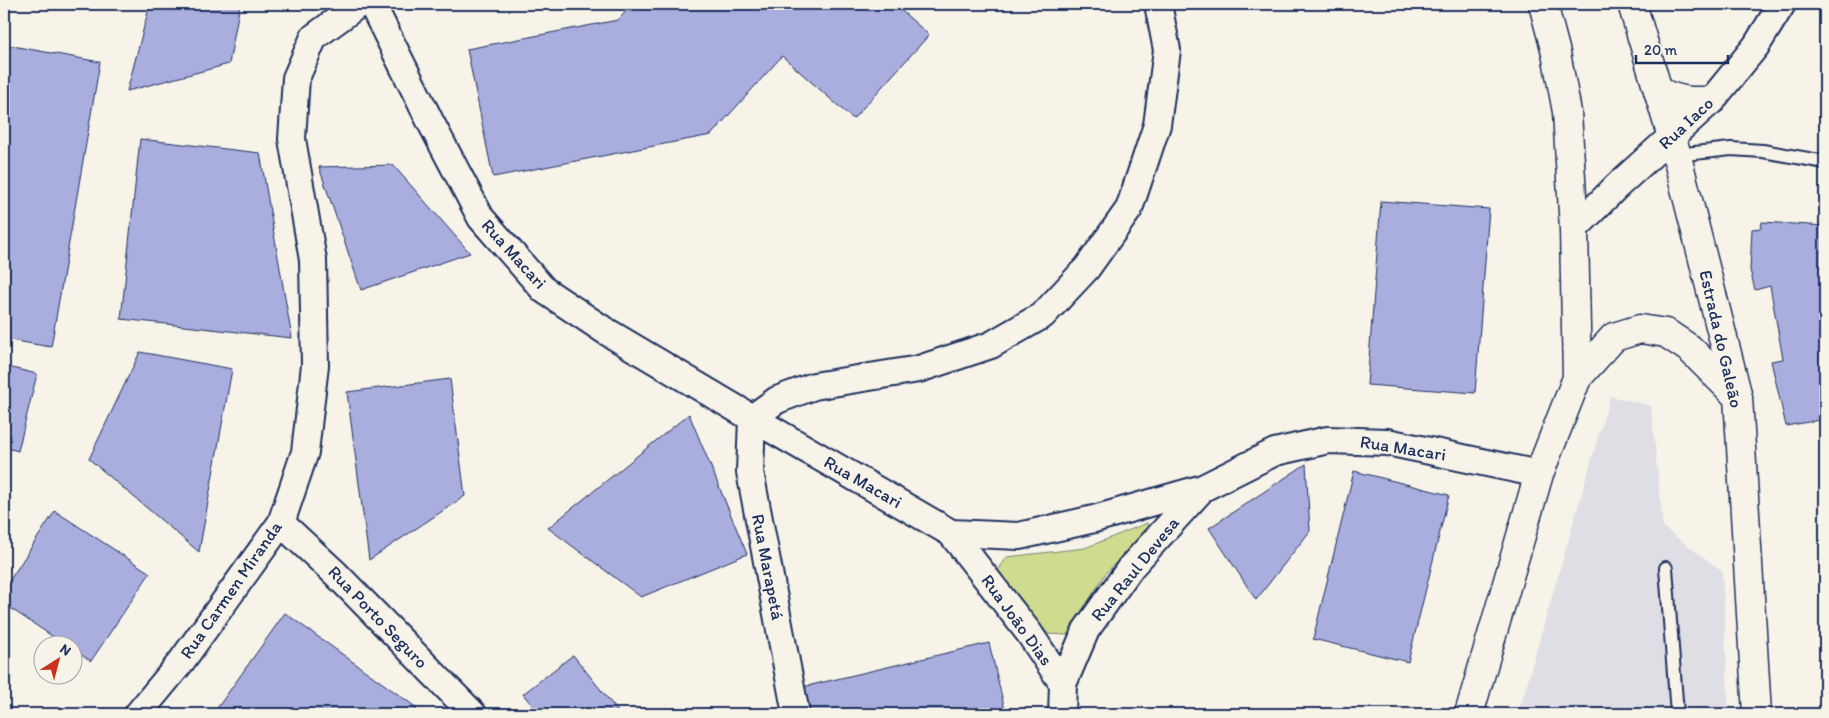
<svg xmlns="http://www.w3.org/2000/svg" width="1829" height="718" font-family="Itim,sans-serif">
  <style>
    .built { fill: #e0dee5 }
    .green { fill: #cfdb8e; stroke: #758576 }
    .building { fill: #aaaede; stroke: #1b2f5e }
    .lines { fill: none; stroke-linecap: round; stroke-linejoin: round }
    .lane-casing { stroke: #1b2f5e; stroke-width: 16 }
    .street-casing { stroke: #1b2f5e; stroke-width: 30 }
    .secondary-casing { stroke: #1b2f5e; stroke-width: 31 }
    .lane { stroke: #f7f3e8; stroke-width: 12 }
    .street { stroke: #f7f3e8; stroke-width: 26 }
    .secondary { stroke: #f7f3e8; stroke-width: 28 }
    .labels { text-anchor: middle; stroke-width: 4; stroke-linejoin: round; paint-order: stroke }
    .street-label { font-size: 18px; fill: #1b2f5e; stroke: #f7f3e8 }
  </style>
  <rect width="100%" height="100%" fill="#f7f3e8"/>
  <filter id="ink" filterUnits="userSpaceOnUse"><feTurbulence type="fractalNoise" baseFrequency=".02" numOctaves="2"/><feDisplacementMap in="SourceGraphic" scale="10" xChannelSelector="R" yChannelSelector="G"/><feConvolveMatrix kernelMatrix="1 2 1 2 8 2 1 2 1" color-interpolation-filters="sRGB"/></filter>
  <g filter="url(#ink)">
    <path class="built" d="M1610 396 1651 406 1663 527 1722 571 1729 714H1518Z"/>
    <path class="green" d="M1147 523 1149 527 1106 573 1067 635 1048 634 997 572 1007 557 1085 548Z"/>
    <path class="building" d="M150 4H240L229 64 127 91Z
      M633 4H894L929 35 853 119 782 56 711 135 493 177 467 49 618 20Z
      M7 45 100 62 51 347 4 339V64Z
      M140 139 260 153 292 338 121 319Z
      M393 165 470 253 361 290 319 167Z
      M1381 201 1489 209 1475 393 1367 385Z
      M1762 222 1825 226V419L1786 426 1771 361 1783 359 1770 286 1755 290 1750 270 1752 229 1761 228Z
      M140 352 232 369 199 552 89 459Z
      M4 366 37 374 18 451 4 447Z
      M450 379 465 496 369 560 347 392Z
      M689 414 747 554 641 597 548 528Z
      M1306 464 1310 531 1256 600 1209 528Z
      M1354 471 1449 495 1408 662 1313 639Z
      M55 511 150 573 91 661 72 649V646H67L4 604V589Z
      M285 613 417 708 412 714H213Z
      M989 643 1006 714H810L803 687Z
      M573 655 620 714H539L523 694Z"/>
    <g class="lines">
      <defs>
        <path id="lane" d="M1676 155 1731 149 1763 151 1825 162
          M1666 568 1677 714"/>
        <path id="street" d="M372 4 430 121 481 218 544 290 604 330 752 418 951 533 1019 536 1094 519 1203 488 1275 452 1328 440 1387 442 1539 474
          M1574 229 1617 186 1712 100 1756 46 1782 4
          M281 523 335 573 473 714
          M951 533 1029 633 1063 684 1062 714
          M1063 684 1086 630 1131 567 1203 488
          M138 714 181 662 281 523 305 452 315 365 313 260 292 139 296 78 314 37 359 4
          M796 714 750 472 752 418 777 400 814 386 919 369 991 345 1043 315 1087 268 1129 209 1157 125 1167 50 1158 4"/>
        <path id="secondary" d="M1543 4 1556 53 1567 112 1574 229 1577 378
          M1632 4 1672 137 1738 397 1757 714
          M1658 91C1676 100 1692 103 1712 100
          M1469 714 1539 474 1577 378 1614 337 1640 329 1666 333 1690 349 1737 396"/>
      </defs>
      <use href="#lane" class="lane-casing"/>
      <use href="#street" class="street-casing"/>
      <use href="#secondary" class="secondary-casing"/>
      <use href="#lane" class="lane"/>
      <use href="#street" class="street"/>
      <use href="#secondary" class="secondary"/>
    </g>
  </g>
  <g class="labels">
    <g class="street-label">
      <text transform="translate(1686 123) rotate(-43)" y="6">Rua Iaco</text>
      <text transform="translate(514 254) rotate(48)" y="6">Rua Macari</text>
      <text transform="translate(1721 339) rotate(77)" y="6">Estrada do Galeão</text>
      <text transform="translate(1403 448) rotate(9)" y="6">Rua Macari</text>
      <text transform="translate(863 482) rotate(30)" y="6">Rua Macari</text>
      <text transform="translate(768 567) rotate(79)" y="6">Rua Marapetá</text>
      <text transform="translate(1135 569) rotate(-51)" y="6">Rua Raul Devesa</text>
      <text transform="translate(231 590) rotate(-55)" y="6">Rua Carmen Miranda</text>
      <text transform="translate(378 617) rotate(46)" y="6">Rua Porto Seguro</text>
      <text transform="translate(1017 620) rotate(54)" y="6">Rua João Dias</text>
    </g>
  </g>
  <rect width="1829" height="718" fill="none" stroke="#f7f3e8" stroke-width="20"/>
  <rect x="10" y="10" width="1809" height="698" fill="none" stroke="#1b2f5e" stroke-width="2" filter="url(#ink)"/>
  <g transform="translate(58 660) rotate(36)"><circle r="24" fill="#f7f3e8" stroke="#9fa5b1"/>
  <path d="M0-4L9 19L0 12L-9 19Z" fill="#c8321e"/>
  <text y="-8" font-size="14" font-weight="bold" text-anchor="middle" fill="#1b2f5e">N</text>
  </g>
  <path d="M1636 55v8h92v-8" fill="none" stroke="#1b2f5e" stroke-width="2.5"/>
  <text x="1644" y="55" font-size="15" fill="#1b2f5e" stroke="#f7f3e8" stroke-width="4" paint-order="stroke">20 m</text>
</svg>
